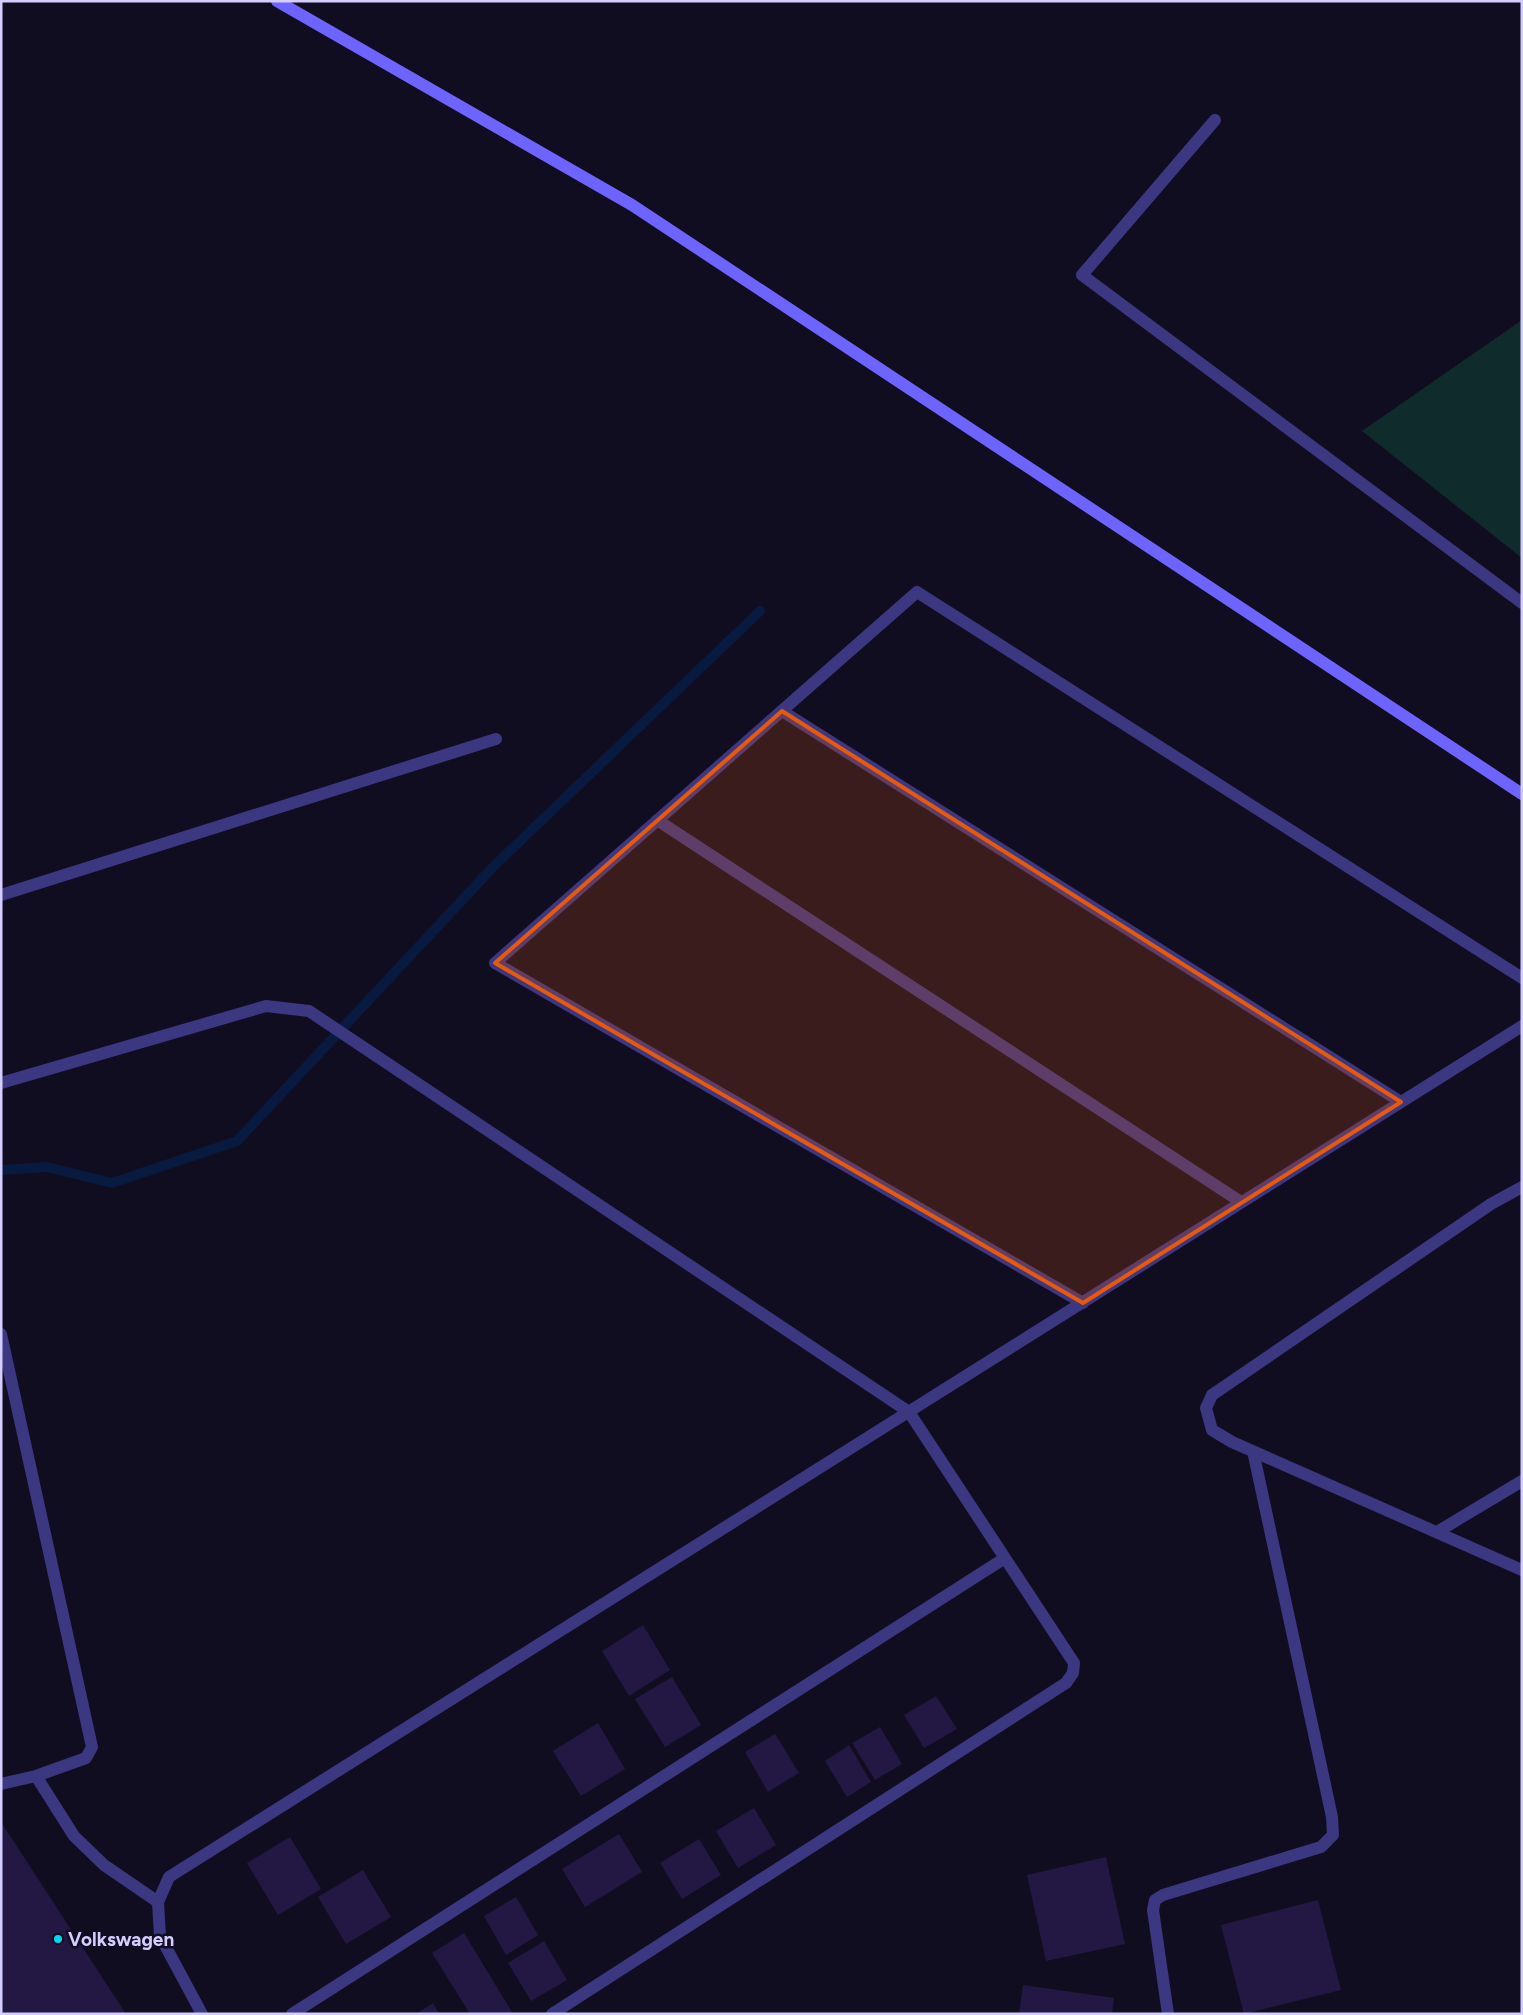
<svg xmlns="http://www.w3.org/2000/svg" width="1523" height="2015" font-family="Figtree,sans-serif">
  <style>
    .green { fill: #102b2b }
    .lines { fill: none; stroke-linecap: round; stroke-linejoin: round }
    .stream { stroke: #081a3f; stroke-width: 10 }
    .building { fill: #221843 }
    .lane { stroke: #3c3781; stroke-width: 12 }
    .street { stroke: #3c3781; stroke-width: 12 }
    .secondary { stroke: #6d64ff; stroke-width: 12 }
    .marked { fill: #e8590c; fill-opacity: 0.2; stroke: #e8590c; stroke-width: 4; stroke-linejoin: round }
    .poi-dot { fill: #00d8f8; stroke: #110d21; stroke-width: 2 }
    .labels { text-anchor: middle; stroke-width: 5; stroke-linejoin: round; paint-order: stroke }
    .poi-label { font-size: 19px; font-weight: bold; fill: #d4cdff; stroke: #110d21; text-anchor: start }
  </style>
  <rect width="100%" height="100%" fill="#110d21"/>
  <path class="green" d="M1522 320V558L1362 431Z"/>
  <g class="lines">
    <path class="stream" d="M1 1170 47 1167 112 1183 237 1141 494 866 760 611"/>
  </g>
  <path class="building" d="M643 1625 670 1670 629 1696 602 1651Z
    M672 1677 701 1725 665 1747 635 1699Z
    M936 1696 957 1729 924 1748 904 1715Z
    M598 1723 625 1769 581 1796 553 1751Z
    M880 1727 902 1764 875 1780 852 1743Z
    M775 1734 799 1773 768 1792 745 1752Z
    M849 1745 871 1782 847 1797 825 1761Z
    M754 1808 776 1845 738 1868 716 1831Z
    M1 1822 126 2014H1Z
    M619 1834 642 1872 585 1907 562 1869Z
    M290 1837 321 1889 278 1915 247 1863Z
    M699 1839 721 1875 682 1899 660 1863Z
    M1106 1857 1125 1944 1046 1961 1027 1875Z
    M363 1870 391 1917 346 1944 318 1897Z
    M516 1897 538 1935 506 1955 484 1916Z
    M1318 1900 1341 1990 1244 2014 1221 1925Z
    M464 1933 512 2012 509 2014H470L432 1953Z
    M544 1941 567 1980 531 2001 508 1963Z
    M1023 1985 1114 1998 1112 2014H1019Z
    M433 2003 439 2014H416Z"/>
  <g class="lines">
    <path class="lane" d="M1215 120 1082 275 1522 603
      M1522 1187 1491 1204 1212 1395 1206 1408 1212 1430 1232 1442 1522 1570
      M1437 1532 1522 1481
      M1168 2014 1153 1910 1155 1900 1163 1895 1321 1847 1333 1835 1332 1817 1253 1451"/>
    <path class="street" d="M782 711 1401 1102
      M657 820 1241 1202
      M1 895 496 739
      M1 1083 266 1006 309 1011 909 1412 1074 1663 1073 1673 1066 1683 552 2014
      M1083 1303 495 963 917 592 1522 978
      M1 1334 92 1747 86 1758 36 1776
      M1 1784 36 1776 74 1836 104 1865 158 1902
      M202 2014 160 1936 158 1902 169 1877 1522 1026
      M292 2014 1005 1558"/>
    <path class="secondary" d="M277 1 632 205 1522 794"/>
  </g>
  <path class="marked" d="M782 711 1401 1102 1083 1303 495 963Z"/>
  <circle class="poi-dot" cx="58" cy="1939" r="5"/>
  <g class="labels">
    <g class="poi-label">
      <text x="68" y="1946">Volkswagen</text>
    </g>
  </g>
  <rect width="1523" height="2015" fill="none" stroke="#d4cdff" stroke-width="5"/>
</svg>
